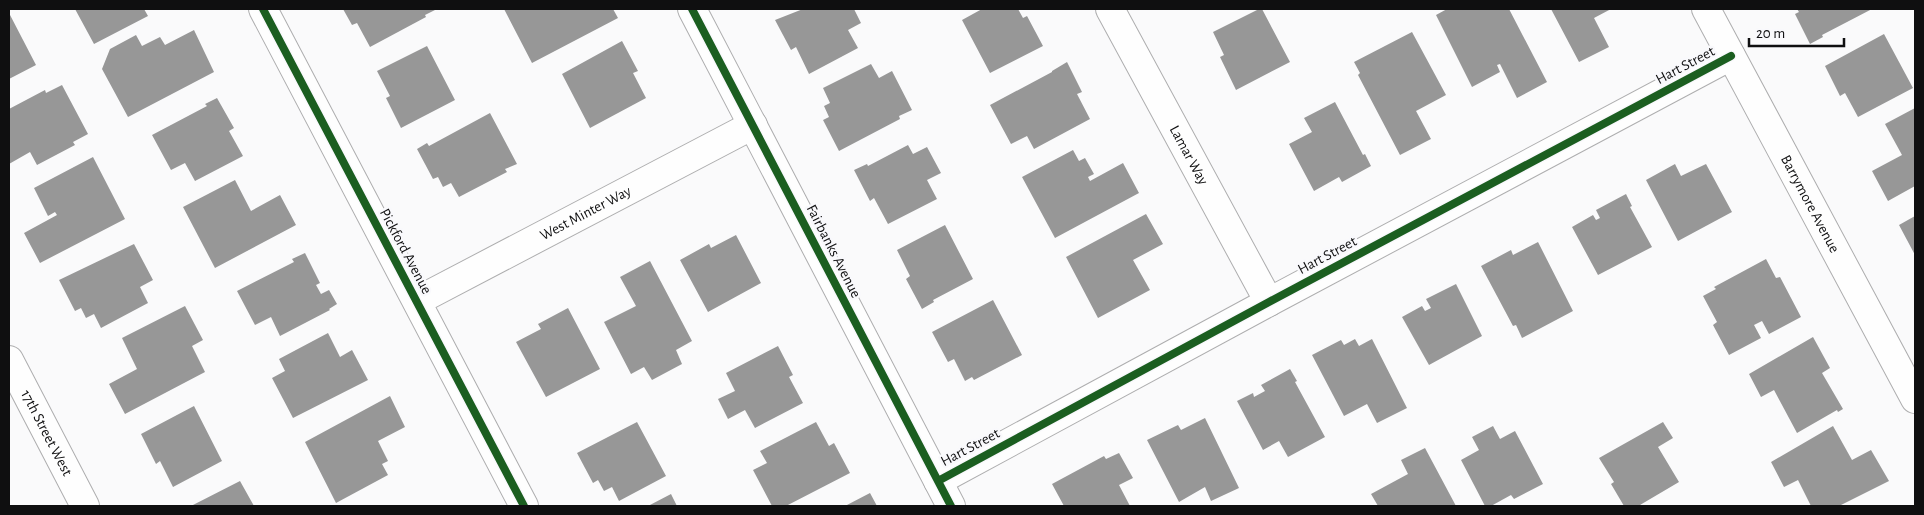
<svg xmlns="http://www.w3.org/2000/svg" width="1924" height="515" font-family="'Alegreya Sans',sans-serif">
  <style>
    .building { fill: #979797 }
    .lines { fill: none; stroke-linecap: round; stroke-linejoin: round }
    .minor-casing { stroke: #aeaeaf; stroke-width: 30 }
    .minor { stroke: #fefefe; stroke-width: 28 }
    .cycleway-casing { stroke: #f9f9fc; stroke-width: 11 }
    .cycleway { stroke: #1b5e20; stroke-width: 8 }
    .labels { text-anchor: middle; stroke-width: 5; stroke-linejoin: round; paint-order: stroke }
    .street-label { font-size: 15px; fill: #0f0f10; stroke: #f9f9fc }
  </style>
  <rect width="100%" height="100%" fill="#fafafb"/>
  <path class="building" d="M75 9H144L148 16 94 44Z
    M343 9H437L425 15 426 17 370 47 357 23 352 25Z
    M504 9H613L618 18 532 63Z
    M803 9H854L861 23 848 30 858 48 809 74 796 47 791 50 775 20Z
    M982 9H1018L1023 18 1027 16 1043 46 990 73 962 20Z
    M1259 9H1262L1290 62 1236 90 1220 57 1224 55 1213 32Z
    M1447 9H1509L1547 82 1517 98 1500 64 1497 65 1500 72 1472 87 1436 15Z
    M1551 9H1611L1594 18 1609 47 1579 62Z
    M1797 9H1872L1822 35 1823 37 1810 44 1795 14 1799 12Z
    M9 13 36 65 9 79Z
    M194 30 214 72 128 117 102 69 110 49 136 35 142 46 160 37 165 45Z
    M1412 32 1446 95 1416 111 1431 139 1400 155 1358 75 1360 73 1354 62Z
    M1884 34 1913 88 1858 117 1845 93 1840 96 1825 66Z
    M622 41 638 71 633 73 646 98 590 128 562 74Z
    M427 46 455 100 401 128 386 98 390 96 377 71Z
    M1067 62 1082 92 1077 94 1090 119 1034 149 1027 136 1011 144 990 105 1052 72V71Z
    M871 64 879 78 892 71 912 110 899 116 900 119 839 151 823 120 829 117 824 106 830 103 823 88Z
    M62 85 88 134 73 142 75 145 37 165 30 152 9 164V109L45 90 46 93Z
    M217 98 234 128 229 131 243 156 195 181 185 163 171 170 152 135 207 106 205 104Z
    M1335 102 1363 155 1365 154 1371 166 1342 182 1339 177 1314 191 1289 144 1312 132 1304 118Z
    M1915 108V186L1888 201 1872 171 1902 155 1885 124Z
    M490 113 517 164 505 169 507 172 459 197 451 183 443 187 438 177 433 179 417 149 427 143 429 146Z
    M908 145 913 154 927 147 941 173 927 180 937 199 888 224 874 198 870 201 854 170 867 164 868 166Z
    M1073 150 1079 161 1085 158 1094 174 1088 177 1090 181 1123 163 1139 193 1055 238 1022 177Z
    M93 157 125 219 40 263 24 233 57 215 55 212 48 216 34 188Z
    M1675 164 1681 176 1706 164 1732 212 1678 241 1646 180Z
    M235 180 251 211 280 195 296 225 215 268 183 207Z
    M1626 194 1632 206 1630 207 1652 247 1598 275 1572 227 1593 215 1596 220 1600 218 1596 210Z
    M1146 214 1163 244 1133 260 1150 290 1098 318 1066 257Z
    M1915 216V255L1899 225Z
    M945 225 973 279 933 300 934 302 922 309 906 279 910 276 897 250Z
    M736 235 761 283 708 312 680 260 709 244 711 248Z
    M1538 242 1573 311 1522 338 1516 325 1513 326 1481 266 1511 250 1513 255Z
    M134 244 153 280 140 287 148 303 101 328 94 314 86 318 81 308 75 311 59 280Z
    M305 253 320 283 316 285 321 294 329 290 337 304 329 309 330 310 280 336 271 317 255 325 237 291 294 262 292 259Z
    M1766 259 1776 278 1780 277 1801 317 1769 334 1762 321 1754 325 1761 338 1729 355 1713 325 1717 322 1703 296 1716 289 1714 287Z
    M650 261 692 341 676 350 682 364 652 380 644 367 631 374 604 322 636 306 620 277Z
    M1456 284 1482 336 1429 365 1402 317 1422 306 1425 311 1431 308 1426 299Z
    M993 300 1022 355 974 380 972 377 965 381 954 359 948 362 932 332Z
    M185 306 203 340 192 346 205 372 125 414 109 384 137 369 122 338Z
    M568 308 600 369 546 397 516 342 541 329 538 324Z
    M328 333 340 357 352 350 368 380 293 418 272 378 285 371 279 359Z
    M1813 337 1830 368 1822 373 1843 409 1838 412 1837 410 1797 433 1774 390 1761 397 1749 374Z
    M1355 339 1359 346 1372 339 1407 408 1377 423 1367 404 1344 416 1312 355 1341 340 1344 345Z
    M778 346 793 375 789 377 803 403 755 428 745 410 728 419 718 399 735 391 726 373Z
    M1290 369 1297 381 1295 382 1325 437 1288 457 1279 441 1263 450 1237 401 1253 393 1254 397 1265 391 1261 385Z
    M390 396 405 427 378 441 388 461 382 464 388 475 336 503 305 442Z
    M194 406 222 461 173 487 160 461 156 464 141 434Z
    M1205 418 1239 488 1211 501 1205 487 1179 502 1147 440 1178 425 1181 430Z
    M637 422 666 476 619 501 612 487 604 491 598 480 593 483 577 453Z
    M816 422 829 446 834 443 850 473 786 506H772L753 470 767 463 760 451Z
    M1663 422 1673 438 1658 447 1679 482 1640 505V506H1624L1611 484 1614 482 1599 458Z
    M1493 426 1500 439 1515 431 1543 484 1514 499 1511 495 1491 506H1485L1461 460 1479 450 1472 437Z
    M1833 426 1852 460 1871 450 1889 481 1839 506H1811L1798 480 1784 487 1771 462Z
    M1425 448 1456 506H1378L1371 494 1408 474 1401 460Z
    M1119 453 1133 478 1119 485 1130 506H1064L1052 484 1104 456 1106 459Z
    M240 481 254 506H191Z
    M870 493 877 506H845Z
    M671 494 677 506H648Z"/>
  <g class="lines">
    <defs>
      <g id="minor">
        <path d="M263 9 524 506"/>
        <path d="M692 9 951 506"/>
        <path id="s1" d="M1110 9 1269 302"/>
        <path id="s2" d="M1706 9 1915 399"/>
        <path id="s3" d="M417 301 753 125"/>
        <path id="s4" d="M9 360 85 506"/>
        <path d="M938 481 1269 302 1731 56"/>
      </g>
    </defs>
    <use href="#minor" class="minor-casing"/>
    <use href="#minor" class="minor"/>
    <defs>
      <path id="cycleway" d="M263 9 524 506
        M692 9 951 506
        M938 481 1269 302 1731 56"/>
    </defs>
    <use href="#cycleway" class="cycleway-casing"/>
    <use href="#cycleway" class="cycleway"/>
  </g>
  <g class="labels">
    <g class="street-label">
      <text transform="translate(1685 65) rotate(-28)" y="5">Hart Street</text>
      <text dy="5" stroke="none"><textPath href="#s1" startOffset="166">Lamar Way</textPath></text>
      <text dy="5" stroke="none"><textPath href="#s2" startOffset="221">Barrymore Avenue</textPath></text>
      <text dy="5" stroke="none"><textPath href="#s3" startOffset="190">West Minter Way</textPath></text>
      <text transform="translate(406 251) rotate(62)" y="5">Pickford Avenue</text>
      <text transform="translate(834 251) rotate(63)" y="5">Fairbanks Avenue</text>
      <text transform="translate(1327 255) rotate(-28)" y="5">Hart Street</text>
      <text dy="5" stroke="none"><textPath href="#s4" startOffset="82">17th Street West</textPath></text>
      <text transform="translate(970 447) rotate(-28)" y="5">Hart Street</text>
    </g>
  </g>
  <rect width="1924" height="515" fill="none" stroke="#0f0f10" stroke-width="20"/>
  <path d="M1749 38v8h95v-8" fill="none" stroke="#0f0f10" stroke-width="2.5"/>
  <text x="1756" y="38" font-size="15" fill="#0f0f10" stroke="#f9f9fc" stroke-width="4" paint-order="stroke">20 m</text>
</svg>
